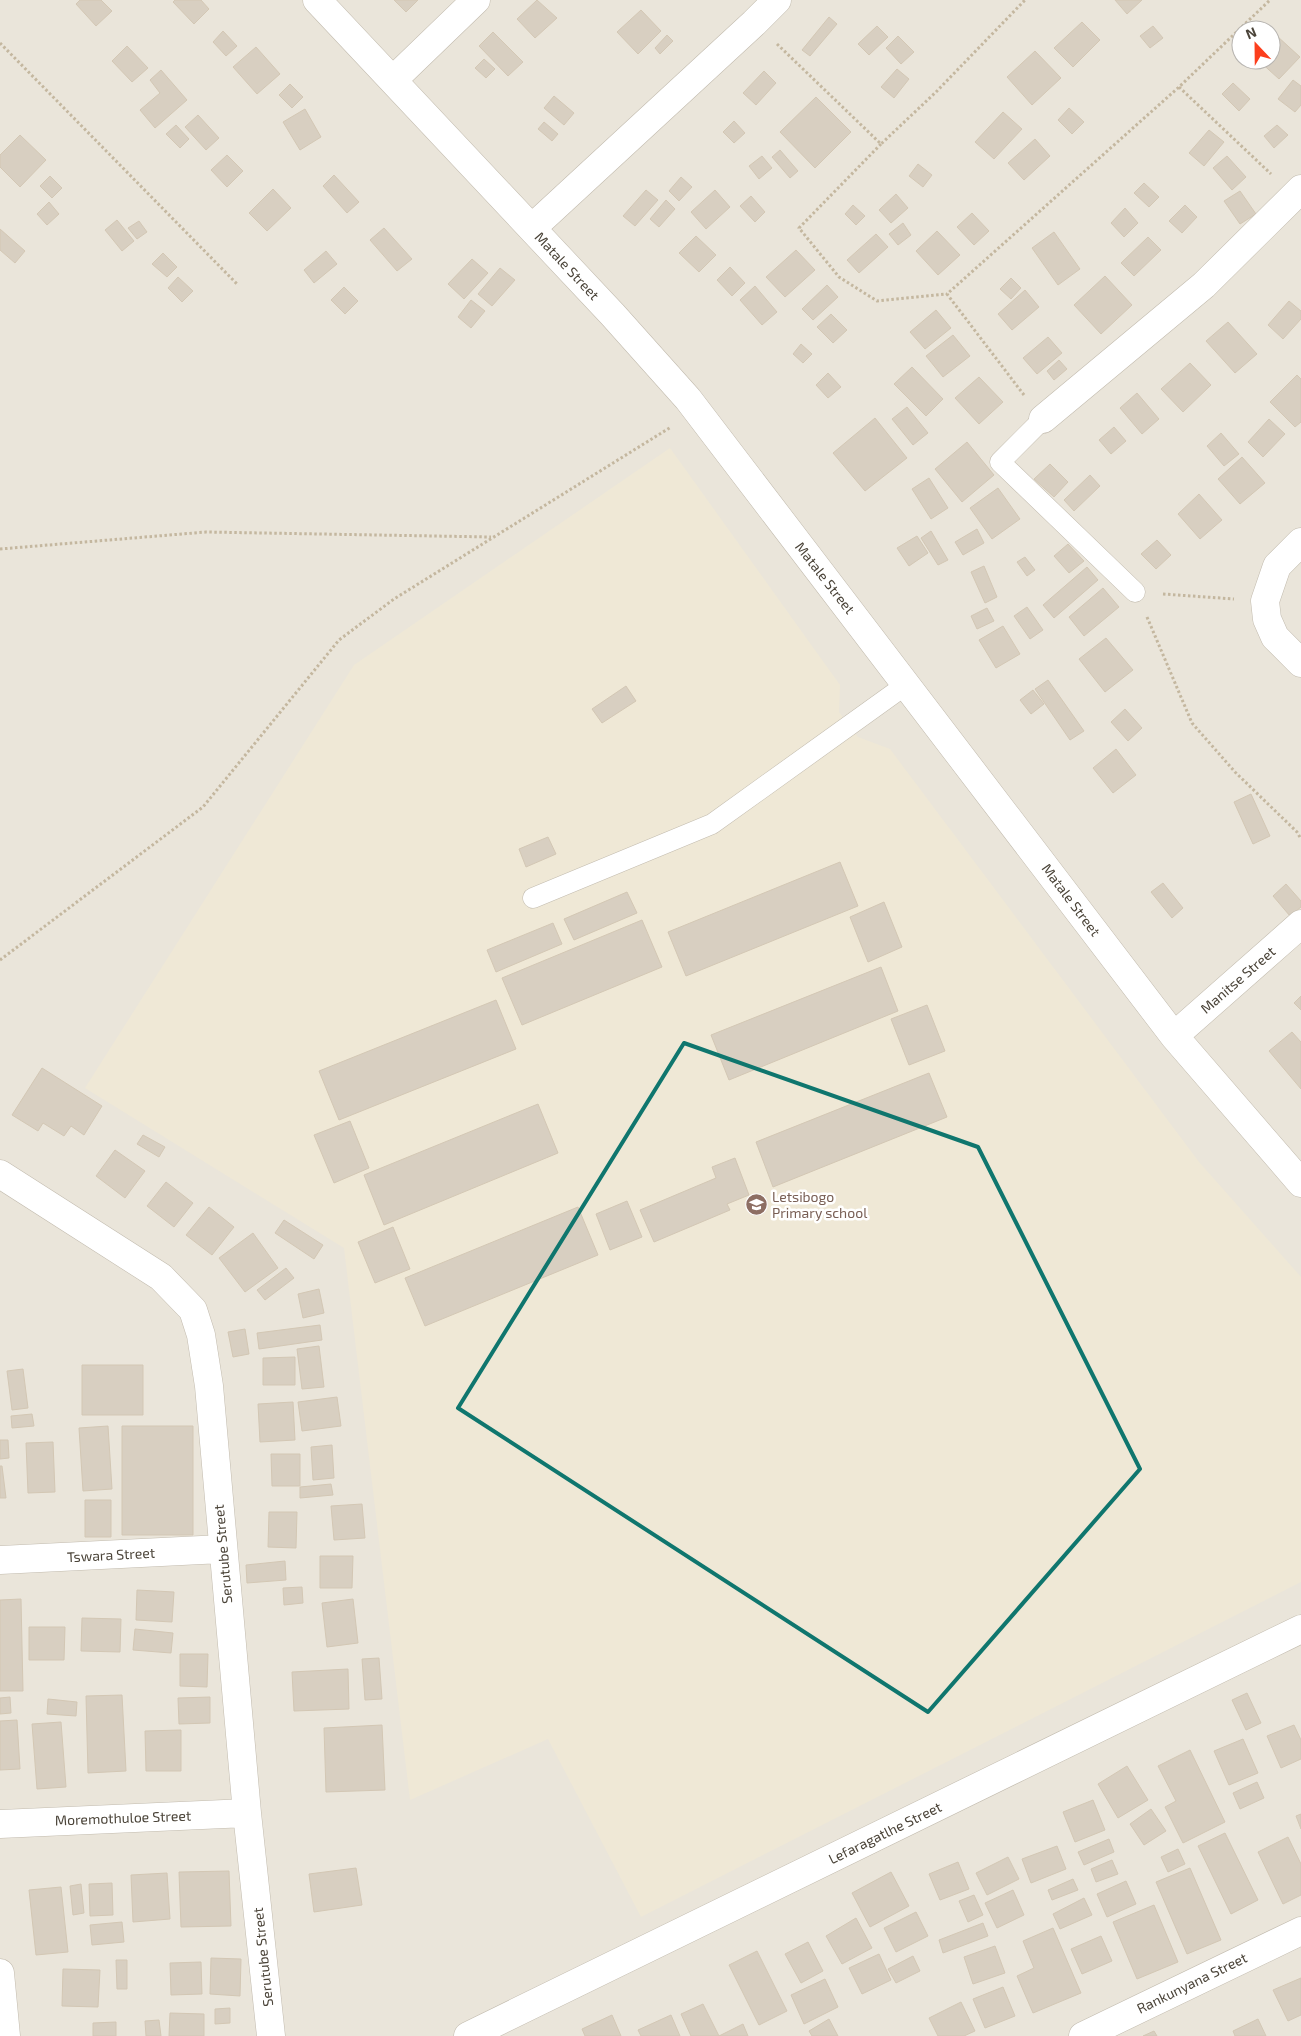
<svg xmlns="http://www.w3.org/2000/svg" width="1301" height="2036" font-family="'Exo 2',sans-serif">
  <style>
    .residential { fill: #eae5da; fill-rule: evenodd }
    .education { fill: #efe8d6 }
    .building { fill: #d8cfc1; stroke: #d3c7b4 }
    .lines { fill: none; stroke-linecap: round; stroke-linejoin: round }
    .lane-casing { stroke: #c2bbae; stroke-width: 21 }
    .street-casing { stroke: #c2bbae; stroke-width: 29 }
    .path { stroke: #c4b79f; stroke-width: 3; stroke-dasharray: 2.5 2.5; stroke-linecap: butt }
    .lane { stroke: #fff; stroke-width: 20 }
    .street { stroke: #fff; stroke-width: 28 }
    .marked { fill: none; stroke: #0f766e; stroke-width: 4; stroke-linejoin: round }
    .labels { text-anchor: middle; stroke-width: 5; stroke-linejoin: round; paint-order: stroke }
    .street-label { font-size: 14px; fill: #4b4439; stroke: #fff }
    .education-label { font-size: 14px; fill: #785e54; stroke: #fff; text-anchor: start }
  </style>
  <rect width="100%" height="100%" fill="#f6f3ec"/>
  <path class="residential" d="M0 0H1301V2036H0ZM1241 30H1271V60H1241Z"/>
  <path class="education" d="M670 448 840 685 839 712 849 726 858 737 890 749 1199 1162 1301 1277V1582L641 1917 548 1739 410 1800 344 1248 85 1088 354 665Z"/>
  <path class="building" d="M80 0H101L112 11 96 26 76 4Z
    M175 0H201L209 9 194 24 173 2Z
    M394 0H418L406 12Z
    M537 0 557 18 535 38 517 19Z
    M1115 0H1142L1127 14Z
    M641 10 661 31 638 54 617 32Z
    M829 17 837 24 810 56 802 50Z
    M1082 22 1100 40 1073 67 1054 48Z
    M877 26 888 37 869 55 858 44Z
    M1153 26 1163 38 1150 48 1140 36Z
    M223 31 237 46 226 56 213 42Z
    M493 32 523 62 508 76 479 46Z
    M667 35 673 41 660 54 655 48Z
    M898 36 914 52 901 64 886 48Z
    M1277 36 1300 57 1279 79 1258 60H1271V42Z
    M127 46 148 68 132 82 112 61Z
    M256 47 280 74 257 94 233 67Z
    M1035 51 1061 78 1032 105 1007 77Z
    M484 59 495 69 486 78 475 68Z
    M897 69 909 79 894 98 881 87Z
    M161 70 187 100 155 128 140 110 160 93 150 80Z
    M764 71 776 83 756 105 743 93Z
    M1293 80 1301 86V105L1295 112 1278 99Z
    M1233 83 1250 99 1239 111 1222 94Z
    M290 84 303 97 292 108 279 95Z
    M554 96 574 113 564 125 544 108Z
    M816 97 851 132 815 168 780 132Z
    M1069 108 1084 122 1072 134 1058 120Z
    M305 109 321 137 300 150 283 122Z
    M1003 112 1022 129 994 159 975 142Z
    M198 115 219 138 206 150 185 127Z
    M734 121 745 133 734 143 723 132Z
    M544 122 558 134 552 141 538 129Z
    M176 125 189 139 180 148 166 134Z
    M1277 125 1288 135 1274 148 1264 136Z
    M1209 130 1224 142 1204 166 1189 153Z
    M20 135 46 160 20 187 0 167V155Z
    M1035 139 1050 156 1024 180 1008 163Z
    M780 150 798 171 790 178 772 157Z
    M227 155 243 171 227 187 211 170Z
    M762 156 772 168 759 179 749 166Z
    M1227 156 1246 177 1232 190 1213 168Z
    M918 164 932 175 923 187 909 176Z
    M334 175 359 202 347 213 323 186Z
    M50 176 62 188 52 198 40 186Z
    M681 177 692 187 679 201 669 191Z
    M1144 183 1159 197 1149 207 1134 193Z
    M273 189 291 208 267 231 249 213Z
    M646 190 658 200 635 226 623 216Z
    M715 190 730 207 706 229 691 212Z
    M1240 191 1256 214 1240 224 1224 201Z
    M896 194 908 208 891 223 879 210Z
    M751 196 765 212 755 222 740 206Z
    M666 200 675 209 659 227 650 219Z
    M49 202 59 214 47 225 37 214Z
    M853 205 865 216 856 225 845 214Z
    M1185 205 1197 217 1182 233 1169 221Z
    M1125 208 1138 223 1124 237 1111 223Z
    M972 213 989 231 974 245 957 227Z
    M117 220 134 241 122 251 105 230Z
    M139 221 147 232 137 239 128 228Z
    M903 223 911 235 898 245 889 234Z
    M384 228 412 259 397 271 370 240Z
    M0 229 25 251 15 263 0 250Z
    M937 231 960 255 938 275 916 251Z
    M1054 232 1080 269 1058 285 1032 248Z
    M876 234 888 247 859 273 847 260Z
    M696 236 716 255 699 272 679 253Z
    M1148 237 1161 250 1134 276 1121 263Z
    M796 250 815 270 785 297 766 277Z
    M326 251 337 264 314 283 304 270Z
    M163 253 177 267 167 277 152 264Z
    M472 259 488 273 464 299 448 284Z
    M730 267 745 283 732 296 717 280Z
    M500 268 515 280 492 306 478 294Z
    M1105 276 1132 305 1101 334 1074 305Z
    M178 277 193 291 182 302 168 288Z
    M1011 278 1021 288 1011 299 1000 289Z
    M827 285 838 297 813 320 802 309Z
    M755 286 777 312 762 325 740 300Z
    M344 287 358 301 345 314 331 300Z
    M1025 290 1039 307 1012 330 998 314Z
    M471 300 485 311 471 328 458 317Z
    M1289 301 1301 311V319L1283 339 1268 325Z
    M936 310 951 328 925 349 910 332Z
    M831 314 847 330 833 343 817 327Z
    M1228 322 1257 354 1235 373 1206 341Z
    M953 335 970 356 943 377 926 356Z
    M1048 337 1062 353 1037 374 1023 358Z
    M801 344 812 354 803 363 793 354Z
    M1059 360 1067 369 1054 380 1047 371Z
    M1190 363 1211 385 1183 412 1161 389Z
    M912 367 943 399 926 416 894 384Z
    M828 373 841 387 828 398 816 385Z
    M1297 375 1301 379V422L1295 427 1270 402Z
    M979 377 1003 402 979 424 955 398Z
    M1137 393 1159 419 1142 434 1120 408Z
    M907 407 928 433 913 445 892 419Z
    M875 418 907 458 865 491 833 453Z
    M1269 419 1285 434 1263 457 1248 442Z
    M1114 427 1126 441 1111 454 1099 440Z
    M1221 433 1239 454 1224 466 1207 446Z
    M967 442 994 475 962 502 935 469Z
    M1242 457 1265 483 1240 504 1218 479Z
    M1050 464 1068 482 1054 497 1034 479Z
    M1090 475 1100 486 1074 511 1064 500Z
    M929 478 948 508 931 519 912 489Z
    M998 488 1020 519 992 539 970 508Z
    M1199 494 1222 520 1200 539 1178 514Z
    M977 529 984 543 963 555 955 542Z
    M931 531 948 560 938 565 921 538Z
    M917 536 928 553 909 566 897 548Z
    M1157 540 1171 555 1156 569 1141 554Z
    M1068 544 1084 561 1069 573 1054 556Z
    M1025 557 1035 570 1027 576 1017 562Z
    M984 566 997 597 985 603 971 572Z
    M1087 567 1098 580 1054 618 1043 605Z
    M1103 588 1119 607 1084 636 1069 617Z
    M1027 607 1043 630 1030 639 1014 616Z
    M987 608 994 621 977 629 971 616Z
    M1003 626 1020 654 996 668 979 640Z
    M1106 638 1133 670 1105 692 1079 659Z
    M1048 680 1084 731 1070 740 1035 689Z
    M626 686 636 701 602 723 592 709Z
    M1033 690 1044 704 1031 714 1020 700Z
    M1125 709 1142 728 1128 741 1111 722Z
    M1116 749 1136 775 1113 793 1093 768Z
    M1251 794 1270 836 1253 844 1234 802Z
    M548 837 556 854 526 867 519 849Z
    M840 862 858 906 686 976 668 932Z
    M1163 883 1183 908 1172 918 1151 892Z
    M1286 884 1301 901V907L1290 916 1273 896Z
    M627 892 637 913 574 940 564 919Z
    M884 902 902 947 868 962 850 917Z
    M642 920 662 967 522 1025 502 978Z
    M553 923 562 944 496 972 487 950Z
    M881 967 898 1011 729 1080 711 1035Z
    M1301 996V1010L1294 1003Z
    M496 1000 516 1049 339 1120 319 1071Z
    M927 1005 945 1051 909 1065 891 1019Z
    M1292 1032 1301 1042V1089L1269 1051Z
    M42 1068 102 1106 84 1135 71 1126 64 1136 43 1123 38 1131 12 1115Z
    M929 1073 947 1117 773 1187 756 1142Z
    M538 1104 558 1153 384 1225 364 1175Z
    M350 1121 369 1168 334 1183 314 1135Z
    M143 1135 165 1147 159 1157 137 1144Z
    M115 1150 145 1171 125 1198 96 1176Z
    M735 1158 749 1195 727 1204 730 1210 654 1242 640 1210 716 1178 712 1167Z
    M166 1182 193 1203 174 1227 147 1206Z
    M627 1201 642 1237 610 1250 596 1214Z
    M209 1207 234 1227 212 1255 186 1235Z
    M578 1207 598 1255 425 1326 405 1278Z
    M284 1220 323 1245 314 1259 275 1233Z
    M393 1227 410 1269 375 1283 358 1242Z
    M253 1233 278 1268 245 1292 219 1258Z
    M286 1268 294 1278 265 1300 257 1290Z
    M319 1289 324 1313 303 1318 298 1294Z
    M320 1325 322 1340 259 1349 257 1333Z
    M245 1329 249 1354 233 1357 228 1332Z
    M319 1346 324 1387 302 1389 297 1349Z
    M295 1357V1385H263V1358Z
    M82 1365H143V1415H82Z
    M23 1369 28 1408 12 1410 7 1371Z
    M337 1397 341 1426 302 1431 298 1402Z
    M293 1402 295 1440 260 1442 258 1404Z
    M32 1414 34 1426 12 1428 11 1416Z
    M108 1426 112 1489 83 1491 79 1428Z
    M122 1426H193V1535H122Z
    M0 1440H8L9 1458 0 1459Z
    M53 1442 55 1492 28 1493 26 1443Z
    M332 1445 334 1478 313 1480 311 1447Z
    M271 1454H300V1486H272Z
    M0 1466H2L6 1498H0Z
    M331 1484 333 1495 300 1498V1487Z
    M85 1500H111V1537H85Z
    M362 1504 365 1538 334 1540 331 1506Z
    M269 1512H297L296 1548 268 1547Z
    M320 1556H353L352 1588H320Z
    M285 1561 286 1580 247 1583 246 1565Z
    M302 1587 303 1603 284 1605 283 1588Z
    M137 1590 174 1592 172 1622 136 1620Z
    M21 1599 23 1691H0V1600Z
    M353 1599 358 1643 327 1647 322 1603Z
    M82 1618 121 1619 120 1652 81 1651Z
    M29 1627H65L64 1660H29Z
    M135 1629 173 1633 171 1653 133 1650Z
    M180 1654H208L207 1687 180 1686Z
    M379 1658 382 1699 365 1700 362 1659Z
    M348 1669 349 1709 294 1711 292 1672Z
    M1247 1693 1261 1723 1246 1730 1232 1700Z
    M122 1695 126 1771 88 1773 86 1696Z
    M10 1697 11 1713 0 1714V1698Z
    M210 1697V1723L179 1724 178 1698Z
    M48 1699 77 1702 76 1716 47 1714Z
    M17 1720 20 1769 0 1770V1721Z
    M61 1722 66 1787 37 1789 32 1724Z
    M382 1725 385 1790 326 1792 324 1728Z
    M1294 1725 1301 1740V1759L1281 1768 1267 1736Z
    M181 1730V1771H146L145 1731Z
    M1243 1739 1258 1773 1229 1785 1214 1751Z
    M1190 1750 1225 1822 1183 1843 1165 1807 1176 1801 1158 1766Z
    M1127 1766 1148 1800 1118 1818 1098 1784Z
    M1257 1782 1264 1798 1240 1809 1233 1793Z
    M1093 1800 1105 1830 1075 1842 1063 1812Z
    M1151 1809 1166 1831 1144 1845 1130 1824Z
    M1301 1814V1829L1296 1816Z
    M1225 1833 1258 1900 1231 1914 1198 1846Z
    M1288 1837 1301 1864V1895L1283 1904 1258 1852Z
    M1109 1839 1114 1852 1084 1865 1078 1852Z
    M1057 1846 1066 1869 1031 1883 1022 1859Z
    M1178 1849 1185 1864 1168 1872 1161 1857Z
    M1008 1857 1019 1879 987 1895 976 1873Z
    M1112 1860 1118 1874 1096 1882 1091 1869Z
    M958 1862 969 1889 940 1900 929 1874Z
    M356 1868 362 1905 314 1912 309 1874Z
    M1190 1868 1221 1940 1187 1954 1156 1882Z
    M229 1871 231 1926 181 1927 179 1872Z
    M891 1872 909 1906 870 1927 852 1893Z
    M167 1873 170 1919 133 1922 131 1875Z
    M1073 1879 1078 1890 1052 1900 1048 1890Z
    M1126 1881 1136 1904 1107 1917 1097 1894Z
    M112 1883 113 1915 90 1916 89 1884Z
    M81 1884 84 1913 73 1915 70 1886Z
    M61 1887 68 1952 36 1955 29 1890Z
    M1013 1890 1024 1915 997 1928 985 1903Z
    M974 1895 983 1915 968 1922 959 1901Z
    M1084 1898 1092 1915 1060 1929 1053 1914Z
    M1154 1905 1178 1962 1137 1979 1113 1922Z
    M916 1912 928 1936 896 1952 884 1928Z
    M856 1918 872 1948 842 1964 826 1936Z
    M122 1922 124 1942 92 1945 90 1925Z
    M983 1923 988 1936 943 1953 939 1940Z
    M1053 1928 1081 1993 1033 2013 1017 1976 1034 1968 1023 1941Z
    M1101 1936 1112 1961 1082 1974 1071 1949Z
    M808 1942 823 1971 801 1983 785 1954Z
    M995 1946 1005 1973 973 1984 964 1957Z
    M757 1951 787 2011 759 2025 729 1965Z
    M879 1954 891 1980 862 1994 849 1968Z
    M913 1956 920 1971 896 1983 888 1969Z
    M211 1958 241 1959 240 1996 210 1994Z
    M116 1960H127V1989H117Z
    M201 1962 202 1994 171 1995 170 1963Z
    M63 1969 100 1970 98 2007 62 2006Z
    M1301 1978V2015L1288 2021 1273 1990Z
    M825 1979 838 2007 804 2024 791 1995Z
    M1003 1987 1015 2016 985 2028 973 1999Z
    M961 2002 975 2031 964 2036H938L929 2018Z
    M703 2004 719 2036 743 2024 748 2036H691L681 2014Z
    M230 2008V2023L215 2024V2009Z
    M170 2013 204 2014V2036H169Z
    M612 2015 621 2036H585L582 2029Z
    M671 2015 680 2036H641L638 2030Z
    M829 2019 838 2036H812L809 2031Z
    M1258 2019 1266 2036H1235L1233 2031Z
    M159 2020 161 2036H146L145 2021Z
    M116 2022V2036H93V2023Z
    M1154 2031 1157 2036H1143Z"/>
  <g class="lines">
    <defs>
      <path id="lane" d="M1043 419 1000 462 1135 592
        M533 898 712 824 907 684"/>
      <path id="street" d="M317 0 613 315 688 399 1174 1036 1301 1183
        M393 80 476 0
        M532 228 754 23 777 0
        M1043 419 1204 285 1301 189
        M1301 542 1277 566 1265 601 1267 619 1275 637 1301 663
        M1174 1036 1301 924
        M0 1174 161 1277 193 1310 201 1335 209 1386 247 1813 271 2036
        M0 1560 222 1549
        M0 1824 247 1813
        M0 1973 6 2036
        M468 2036 1301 1629
        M1083 2036 1301 1931"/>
    </defs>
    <use href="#lane" class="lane-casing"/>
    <use href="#street" class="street-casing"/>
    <path class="path" d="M0 43 238 285
      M777 44 881 144 936 92 1025 0
      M1179 87 1271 174
      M881 144 799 228 839 277 877 301 947 294
      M1024 395 947 294 1179 87 1270 0
      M0 549 206 532 491 537
      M1163 594 1234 599
      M1147 617 1192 723 1235 772 1297 832 1301 839
      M0 960 203 807 339 640 394 599 671 427"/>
    <use href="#lane" class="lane"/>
    <use href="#street" class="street"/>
  </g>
  <path class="marked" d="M684 1043 978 1147 1140 1469 928 1712 458 1408Z"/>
  <defs>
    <symbol id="school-disc" viewBox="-11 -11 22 22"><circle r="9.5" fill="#8d6e63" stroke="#fff"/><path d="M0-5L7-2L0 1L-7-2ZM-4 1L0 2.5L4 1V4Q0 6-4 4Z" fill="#fff"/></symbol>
  </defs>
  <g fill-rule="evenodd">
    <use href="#school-disc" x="744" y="1192" width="25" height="25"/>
  </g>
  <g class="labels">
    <g class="street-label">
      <text transform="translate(567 266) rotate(47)" y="5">Matale Street</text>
      <text transform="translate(825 578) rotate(52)" y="5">Matale Street</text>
      <text transform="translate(1071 900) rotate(53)" y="5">Matale Street</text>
      <text transform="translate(1238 980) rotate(-41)" y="5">Manitse Street</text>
      <text transform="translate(223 1554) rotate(-95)" y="5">Serutube Street</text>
      <text transform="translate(111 1555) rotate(-3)" y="5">Tswara Street</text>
      <text transform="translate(123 1818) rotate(-2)" y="5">Moremothuloe Street</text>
      <text transform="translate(885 1833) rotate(-26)" y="5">Lefaragatlhe Street</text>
      <text transform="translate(263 1957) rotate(-96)" y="5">Serutube Street</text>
      <text transform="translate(1192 1983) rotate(-26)" y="5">Rankunyana Street</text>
    </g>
    <g class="education-label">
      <text x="772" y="1202">Letsibogo<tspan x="772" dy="16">Primary school</tspan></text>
    </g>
  </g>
  <g transform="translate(1256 45) rotate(338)"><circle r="24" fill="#ffffff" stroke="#b7b4b0"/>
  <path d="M0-4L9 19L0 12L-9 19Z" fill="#fc3f1d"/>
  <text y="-8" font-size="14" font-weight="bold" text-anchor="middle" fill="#4b4439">N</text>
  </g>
</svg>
